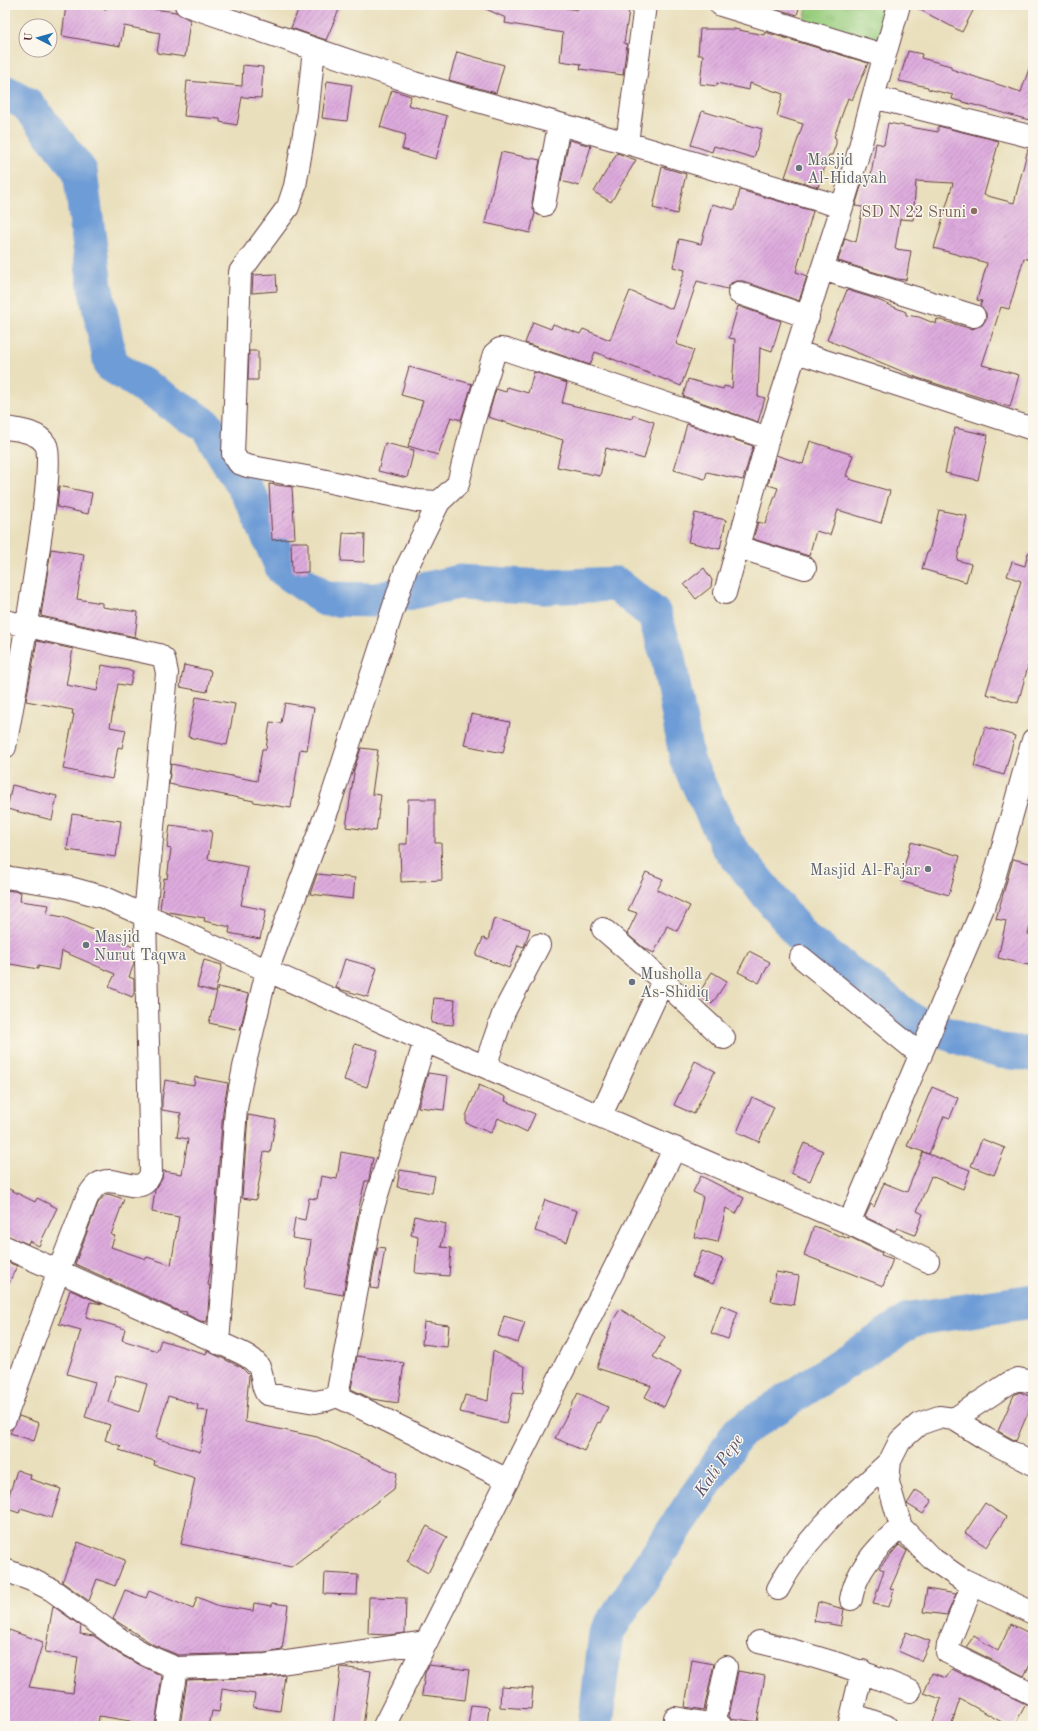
<svg xmlns="http://www.w3.org/2000/svg" width="1038" height="1731" font-family="'Old Standard TT',serif">
  <style>
    .grass { fill: url(#grass-tufts); stroke: #717654 }
    .lines { fill: none; stroke-linecap: round; stroke-linejoin: round }
    .river { stroke: #6e9cd6; stroke-width: 35 }
    .building { fill: url(#building-hatch); fill-rule: evenodd }
    .minor-casing { stroke: #623c41; stroke-width: 24 }
    .minor { stroke: #fff; stroke-width: 22 }
    .worship-dot { fill: #6b7280; stroke: #fbf7ec; stroke-width: 1.5 }
    .education-dot { fill: #8d6e63; stroke: #fbf7ec; stroke-width: 1.5 }
    .labels { text-anchor: middle; stroke-width: 3; stroke-linejoin: round; paint-order: stroke }
    .worship-label { font-size: 16px; fill: #5b616d; stroke: #fbf7ec; text-anchor: start }
    .education-label { font-size: 16px; fill: #785e54; stroke: #fbf7ec; text-anchor: end }
    .water-label { font-size: 17px; font-style: italic; fill: #58516f; stroke: #fbf7ec }
  </style>
  <defs>
    <pattern id="grass-tufts" width="24" height="20" patternUnits="userSpaceOnUse"><rect width="24" height="20" fill="#98cd7e"/><path d="M3 7l-1-3M5 7V3M7 7l1-3M15 17l-1-3M17 17v-4M19 17l1-3" fill="none" stroke="#84b06d"/></pattern>
    <pattern id="building-hatch" width="6" height="6" patternUnits="userSpaceOnUse"><rect width="6" height="6" fill="#deacde"/><path d="M-1 1l2-2M0 6l6-6M5 7l2-2" fill="none" stroke="#b68bb4"/></pattern>
  </defs>
  <rect width="100%" height="100%" fill="#fbf7ec"/>
  <filter id="ink" filterUnits="userSpaceOnUse"><feTurbulence type="fractalNoise" baseFrequency=".025" numOctaves="2"/><feDisplacementMap in="SourceGraphic" scale="8" xChannelSelector="R" yChannelSelector="G"/><feConvolveMatrix kernelMatrix="1 2 1 2 8 2 1 2 1" color-interpolation-filters="sRGB"/></filter>
  <filter id="wash" filterUnits="userSpaceOnUse"><feTurbulence type="fractalNoise" baseFrequency=".012" numOctaves="4" result="noise"/><feDisplacementMap in="SourceGraphic" scale="16" xChannelSelector="R" yChannelSelector="G"/><feGaussianBlur stdDeviation="0.9" result="paint"/><feColorMatrix in="noise" values="0 0 0 0 0 0 0 0 0 0 0 0 0 0 0 0 0 1.4 0 .05"/><feComposite in="paint" operator="in"/></filter>
  <g filter="url(#wash)">
    <rect width="100%" height="100%" fill="#e9dfbc"/>
    <path class="grass" d="M808 5H889L877 44 804 19Z"/>
    <g class="lines">
      <path class="river" d="M5 92 27 104 80 171 95 286 111 365 207 426 254 504 283 569 325 599 375 600 459 582 544 587 616 584 654 614 668 657 687 760 727 844 803 938 914 1022 1000 1051 1033 1054
        M595 1726 606 1633 739 1432 911 1319 1033 1301"/>
    </g>
    <g id="blocks">
      <path class="building" d="M66 5 106 9 107 5H145V8L176 12 190 20 185 57 157 53 160 33 124 26 120 46 62 36Z
        M300 5H341L326 40 291 28Z
        M477 5H551L577 10 579 5H597L596 6 629 11 624 43 627 44 623 75 580 69 581 64 560 61 563 33 505 23 506 18Z
        M771 5H800L797 15 771 7Z
        M911 5H976L962 32Z
        M700 29H734L764 35 765 32 868 63 852 100 848 98 834 137 836 138V144L832 155H829L818 187 785 177 803 124 777 116 783 94 750 83 749 90 717 83V86L700 84 703 55H698Z
        M908 51 922 54 921 58 951 66V69L1021 92 1031 63H1033V121L952 99 953 95 928 89V87L899 81Z
        M457 52 504 65 496 93 449 80Z
        M243 65 263 67 261 98 242 97 237 125 220 122V119L184 116 187 81 242 86Z
        M327 81 352 85 347 121 322 118Z
        M392 90 411 96 408 105 447 116 436 159 402 149 406 135 380 127Z
        M702 111 762 129 754 158 714 146 712 152 691 145Z
        M888 123 938 132V126L999 141 984 195 1014 203 1028 149 1033 150V261L1024 258 1009 309 1001 307 982 365 1019 375 1010 407 918 378 827 340 847 290 873 298 906 312V315L919 317 936 324 937 319 972 329 982 325 986 319V313L980 306 982 301 977 300 987 263 934 248 953 183 916 181 913 220 900 219 895 249 911 251 906 280 897 279 838 261 845 238 856 242 863 207 855 206 863 180 870 181 876 143 884 145Z
        M569 140 591 146 579 186 561 181Z
        M501 152 540 160 532 203 535 213 530 233 485 223Z
        M617 153 636 160 611 202 594 192Z
        M662 167 686 174 677 214 653 208Z
        M740 190 813 211 796 272 807 276 799 301 743 281H737L731 283 727 289 697 281 676 344 694 350 681 386 595 352 590 365 525 343 533 322 551 329 553 324 580 334 583 329 610 340 630 291 672 309 685 270 673 267 679 239 701 244 712 204 735 210Z
        M276 274 277 291 252 293 253 275Z
        M738 306 781 321 772 351 760 347 758 396 765 398 758 422 683 396 688 379 723 389 724 386 732 388 735 339 729 338Z
        M249 351H258V380H248Z
        M409 367 472 384 461 420 451 417 438 455 408 446 423 401 401 395Z
        M534 372 567 383 562 403 632 419 633 415 654 422 644 459 606 448 600 476 557 467 563 440 488 417 496 389 506 392 507 387 528 393Z
        M687 424 753 446 743 480 707 472 705 479 674 470Z
        M955 428 988 435 978 480 945 473Z
        M810 441 853 455 846 476 850 477 849 479 890 491 881 523 838 510 830 535 816 531 809 556 753 539 758 522 765 524 778 488 768 485 776 455 803 464Z
        M385 443 414 450 407 478 378 471Z
        M269 484 292 487 295 538 272 540Z
        M59 486 92 493 88 514 57 507Z
        M939 510 967 516 957 560 971 564 966 582 922 569 927 552H929Z
        M695 513 726 520 720 549 688 542Z
        M343 533 365 534 364 562 341 561Z
        M291 542H308V572L292 573Z
        M51 549 84 554 77 599 102 603V607L138 612 135 637 41 616Z
        M1028 553H1033V648L1018 703 986 694 1021 581 1007 576 1012 562 1025 566Z
        M704 568 712 580 711 587 696 599 684 584Z
        M37 641 73 649 66 685 97 691 102 665 133 671 130 686 118 684 110 727 126 730 122 748 118 747 112 779 63 769 74 714H72L73 710 26 701Z
        M184 665 211 671 207 692 180 687Z
        M196 697 235 704 227 745 188 737Z
        M285 703 314 708 307 750 300 749 291 808 254 802V801L169 784 171 764 257 781 262 749H266L270 722 281 723Z
        M471 714 510 722 503 753 464 745Z
        M985 727 1015 736 1004 775 974 766Z
        M361 748 378 750 372 794 381 795 376 831 346 827 354 773H353Z
        M12 785 57 796 52 820 7 809Z
        M408 799H435V843H441L442 880 401 882 400 844H407Z
        M72 814 121 821 116 857 67 850Z
        M170 825 212 831 208 859 248 867 241 905 266 910 260 939 229 933 230 927 204 921 205 918 168 912 160 909 164 878 167 879 171 849 167 848Z
        M911 842 960 856 949 895 900 881Z
        M1013 859 1033 864V917L1028 934 1033 935V966L998 958 1006 921 996 919Z
        M646 872 663 879 657 890 690 906 677 931 667 926 654 953 644 948 627 934 637 913 628 910Z
        M317 874 355 878 353 899 310 894Z
        M5 890 21 892 20 901 49 905 47 914 63 917 133 947 134 964 129 977 134 979V993L132 997 109 987 115 974 62 951 59 970 38 966V969L5 963Z
        M494 918 530 929 524 947 518 945 509 968 476 955 483 938 488 940Z
        M749 951 770 962 759 983 738 972Z
        M345 959 377 968 368 997 336 988Z
        M204 960 222 965 215 992 197 987Z
        M712 972 727 981 712 1004 698 995Z
        M218 987 249 994 240 1030 209 1023Z
        M434 998 455 1000 453 1025 431 1023Z
        M355 1044 378 1050 367 1087 344 1080Z
        M695 1061 715 1071 694 1114 674 1105Z
        M428 1073 448 1076 444 1110 418 1107Z
        M195 1077 228 1083 223 1111 211 1266 208 1285 210 1286 207 1322 200 1321 186 1314 187 1312 179 1311 75 1264 98 1203 104 1196 108 1194 124 1199 111 1235 115 1236 111 1247 146 1259 147 1257 171 1265 179 1217 152 1212 155 1190 162 1179 163 1171 182 1174 188 1139 177 1137 181 1113 162 1110V1100L165 1080 194 1085Z
        M479 1085 506 1097 505 1101 535 1114 527 1132 498 1118 491 1133 466 1123V1116Z
        M932 1087 958 1098 950 1118 944 1116 929 1154 907 1146Z
        M752 1097 774 1107 759 1142 737 1132Z
        M248 1115 276 1120 270 1153 264 1152 256 1200 242 1198Z
        M982 1139 1005 1148 994 1175 971 1166Z
        M804 1143 823 1151 810 1181 791 1173Z
        M341 1152 373 1158 369 1179 368 1181H365L360 1203 343 1295 304 1288 311 1241 292 1238 295 1218 305 1220 309 1198 317 1199 321 1176 337 1179Z
        M923 1152 970 1170 963 1189 931 1176 917 1211 923 1214 915 1235 897 1228 895 1231 865 1217 871 1204 874 1207 884 1183 907 1192Z
        M400 1170 435 1176 432 1193 397 1187Z
        M701 1176 744 1198 736 1214 726 1208 718 1242 694 1237 703 1197 693 1192Z
        M5 1187 35 1202 37 1198 57 1208 39 1246 29 1241 28 1244 5 1235Z
        M545 1200 577 1211 567 1242 535 1231Z
        M415 1216 446 1224 441 1247 451 1248 449 1276 415 1273 418 1237 411 1235Z
        M814 1226 849 1239 850 1237 882 1253 881 1255 893 1259 883 1286 804 1255Z
        M378 1247 385 1248 378 1289 370 1288Z
        M702 1251 723 1259 713 1284 692 1276Z
        M5 1261 17 1266 5 1291Z
        M776 1272 799 1276 794 1305 771 1301Z
        M70 1290 103 1304 90 1302 86 1317 125 1329 122 1340 157 1351 161 1340 206 1354 207 1351 241 1367 249 1375 245 1422 317 1437 397 1473 394 1489 291 1567 181 1544 195 1478 154 1465 155 1461 119 1450 121 1446 105 1440 110 1425 85 1417 95 1382 67 1374 81 1330 59 1324ZM116 1375 147 1384 139 1412 108 1402ZM168 1396 198 1405 197 1410 208 1411 200 1452 156 1438Z
        M721 1305 738 1312 728 1339 711 1333Z
        M620 1309 665 1337 653 1357 681 1371 664 1407 645 1397 651 1386 597 1368 612 1322Z
        M504 1316 525 1322 518 1343 498 1336Z
        M424 1322 449 1325 447 1347 422 1344Z
        M493 1351 525 1367 523 1393 513 1392 506 1423 460 1412 465 1395 488 1401Z
        M357 1356 404 1363 398 1403 372 1399 351 1389Z
        M1020 1392 1033 1398V1401L1016 1441 998 1431 1014 1395Z
        M578 1393 608 1407 600 1423 598 1422 584 1451 555 1438Z
        M19 1416 39 1423 34 1441 10 1433Z
        M17 1470 31 1475 30 1479 61 1489 52 1518 21 1508 19 1513 5 1508Z
        M916 1490 932 1500 923 1514 907 1504Z
        M985 1503 1006 1517 987 1547 965 1533Z
        M427 1526 447 1537 428 1573 407 1561Z
        M78 1542 125 1560 115 1586 97 1579 89 1601 62 1582Z
        M899 1545 907 1551 890 1589 894 1590 889 1607 873 1604 884 1570 879 1568Z
        M325 1573 358 1575 357 1595 324 1594Z
        M927 1589 956 1594 947 1615 923 1612Z
        M125 1590 146 1598 149 1591 193 1609 197 1597 219 1606 253 1611 254 1603 272 1606V1603L288 1605 282 1650 265 1653 178 1655 154 1645 113 1619Z
        M369 1597 406 1598 405 1633 389 1635 368 1634Z
        M818 1602 844 1609 841 1626 814 1621Z
        M53 1606 81 1626 80 1634 94 1636 119 1654 162 1676 155 1726H129L130 1721 99 1716 98 1726 5 1725V1641L9 1630 43 1642 29 1687 73 1693 78 1657 45 1652Z
        M1011 1624 1033 1635V1659L1024 1676 966 1647 974 1636 998 1651Z
        M906 1632 930 1641 921 1661 898 1651Z
        M692 1660 714 1664 704 1710 685 1707Z
        M429 1665 469 1670 465 1700 422 1695 425 1673Z
        M341 1667 371 1671 363 1726H333Z
        M952 1669 1026 1704 1014 1726H1009L960 1699 951 1726H932L941 1699 924 1693 932 1673 946 1678Z
        M738 1671 765 1676 757 1722 730 1718 729 1716Z
        M285 1675 280 1711 253 1707 255 1694 222 1689 219 1712 212 1711 209 1726H180L187 1680 266 1677Z
        M501 1686 533 1688 531 1709 500 1707Z
        M471 1705 489 1707 487 1726H468Z"/>
    </g>
  </g>
  <g filter="url(#ink)">
    <use href="#blocks" fill-opacity="0" stroke="#623c41" stroke-width="1"/>
    <g class="lines">
      <defs>
        <path id="minor" d="M186 5 414 83 627 143 842 207 857 158 873 97
          M721 5 883 55
          M899 5 873 97 1033 137
          M314 49 307 116 295 186 288 207 240 272 233 454 239 463 247 466 317 479 418 501 439 502
          M627 143 645 5
          M544 205 559 125
          M822 269 974 316
          M739 293 808 317
          M797 352 1033 429
          M5 428C18 430 38 431 46 445 58 464 12 708 5 747
          M738 547 805 568
          M725 593 768 438 842 207
          M5 621 159 655 164 659 167 673 145 916 151 1173C141 1201 116 1172 98 1184 93 1187 90 1193 87 1198L59 1270 5 1419
          M5 877 63 886 103 897 425 1041 849 1223 928 1261
          M801 957 921 1055
          M663 981 724 1038
          M485 1066 504 1012 539 945
          M601 1115 663 981 603 929
          M849 1223 991 889 1033 740
          M5 1247 233 1349C242 1353 254 1358 259 1367 264 1376 260 1385 267 1394L315 1402 326 1400 337 1396 508 1480
          M218 1343 236 1109 244 1067 267 971 329 806 406 569 439 502 458 484 473 423 494 354 500 349 507 350 768 438
          M337 1396 371 1214 425 1041
          M954 1419 1009 1383 1018 1379 1033 1382
          M1033 1464 986 1439 954 1419 939 1417 919 1424 900 1441 890 1461 888 1482 901 1527 931 1558 960 1578 1033 1613
          M5 1570 34 1581 52 1590 125 1643 148 1656 176 1668 266 1665 427 1642
          M973 1584 948 1645 947 1652 1033 1694
          M778 1589C804 1538 848 1500 890 1461
          M851 1599C856 1570 879 1545 901 1527
          M759 1642C811 1654 860 1670 910 1691
          M852 1714 862 1671
          M675 1718 721 1726
          M714 1725 726 1667
          M167 1726 176 1668
          M384 1726 675 1148
          M849 1726 852 1714 886 1726"/>
      </defs>
      <use href="#minor" class="minor-casing"/>
      <use href="#minor" class="minor"/>
    </g>
  </g>
  <g class="worship-dot">
    <circle cx="799" cy="168" r="4"/>
    <circle cx="928" cy="869" r="4"/>
    <circle cx="86" cy="945" r="4"/>
    <circle cx="632" cy="982" r="4"/>
  </g>
  <circle class="education-dot" cx="974" cy="211" r="4"/>
  <g class="labels">
    <g class="worship-label">
      <text x="807" y="165">Masjid<tspan x="807" dy="18">Al-Hidayah</tspan></text>
      <text x="920" y="875" text-anchor="end">Masjid Al-Fajar</text>
      <text x="94" y="942">Masjid<tspan x="94" dy="18">Nurut Taqwa</tspan></text>
      <text x="640" y="979">Musholla<tspan x="640" dy="18">As-Shidiq</tspan></text>
    </g>
    <g class="education-label">
      <text x="966" y="217">SD N 22 Sruni</text>
    </g>
    <g class="water-label">
      <text transform="translate(718 1465) rotate(-55)" y="6">Kali Pepe</text>
    </g>
  </g>
  <rect width="1038" height="1731" fill="none" stroke="#fbf7ec" stroke-width="20"/>
  <g transform="translate(38 38) rotate(276)"><circle r="19" fill="#fbf7ec" stroke="#b4a19f"/>
  <path d="M0-3L7 15L0 10L-7 15Z" fill="#1f6fb2"/>
  <text y="-6" font-size="11" font-weight="bold" text-anchor="middle" fill="#4a1f2b">U</text>
  </g>
</svg>
